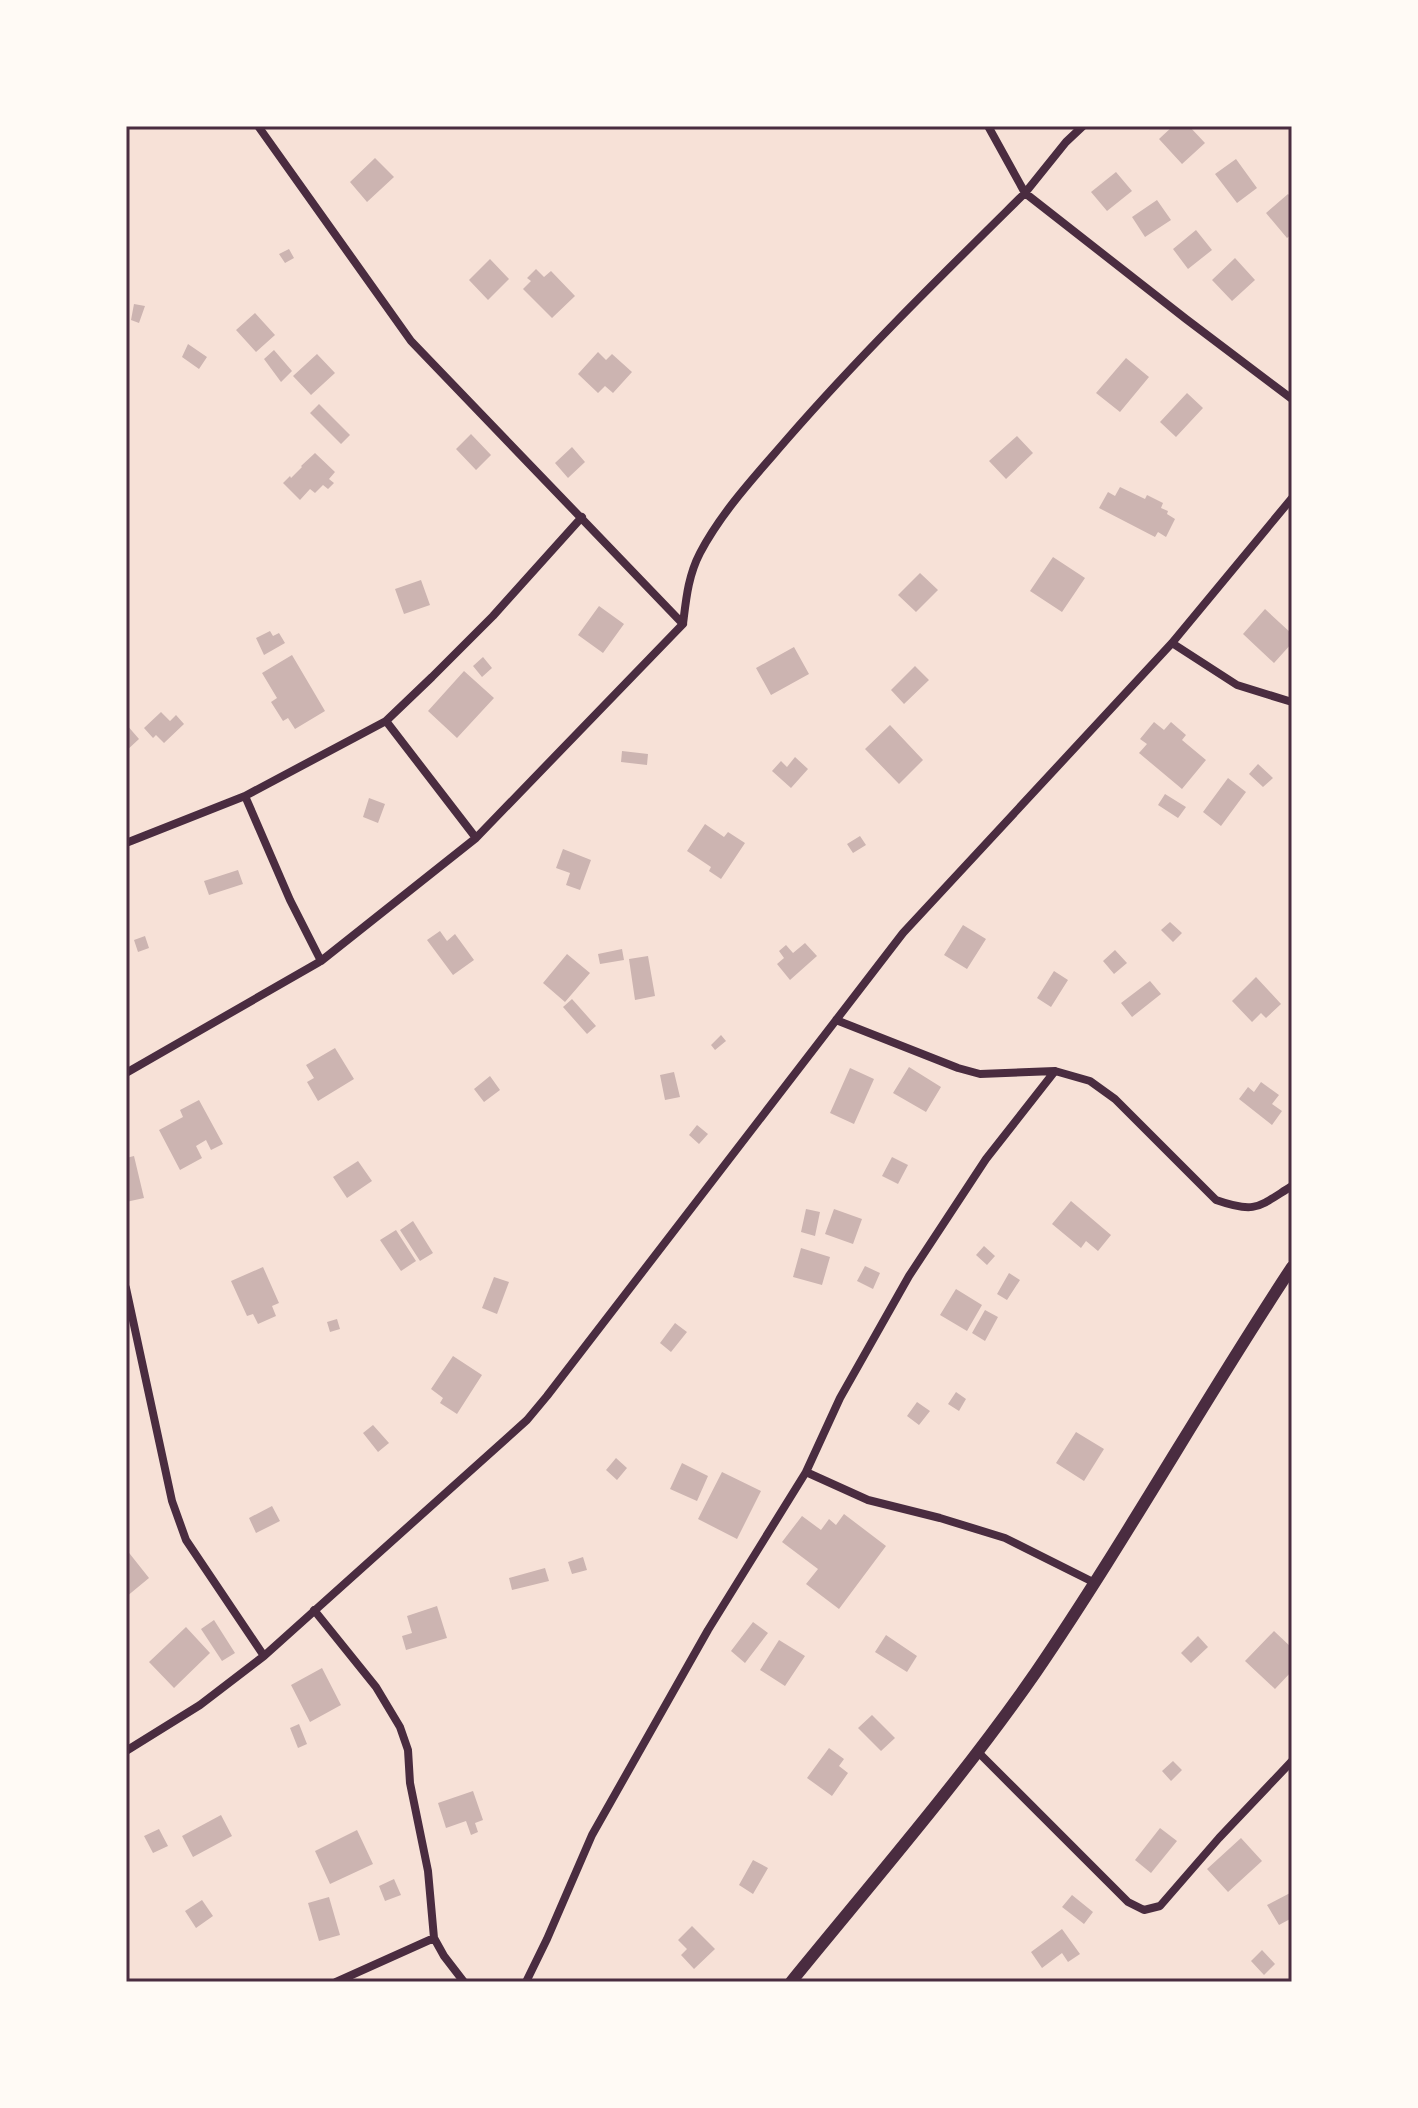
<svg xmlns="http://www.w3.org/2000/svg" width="1418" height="2108" font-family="'Nunito Sans',sans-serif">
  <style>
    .building { fill: #ccb4b1 }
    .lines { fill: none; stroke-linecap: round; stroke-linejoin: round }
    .minor { stroke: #4a2c40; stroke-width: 8 }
    .tertiary { stroke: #4a2c40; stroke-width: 12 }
    .neatline { fill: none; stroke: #4a2c40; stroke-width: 3 }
  </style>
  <rect width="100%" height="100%" fill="#f7e1d7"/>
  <path class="building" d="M1173 126H1189L1205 143 1182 164 1159 139Z
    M375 158 394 177 367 202 350 182Z
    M1236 159 1257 188 1237 203 1215 174Z
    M1116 172 1132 191 1107 211 1091 192Z
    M1288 194 1292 198V234L1287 238 1266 213Z
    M1157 200 1171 220 1145 237 1132 217Z
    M1196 230 1212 250 1188 269 1173 249Z
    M289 249 294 258 285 263 279 254Z
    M1235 258 1255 280 1232 301 1212 280Z
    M490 259 509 279 488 300 469 280Z
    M536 269 544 277 551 271 575 296 552 318 523 289 531 281 527 278Z
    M134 304 145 306 139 323 131 320Z
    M255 313 275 335 256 352 236 330Z
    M188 344 207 357 199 369 182 357Z
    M274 350 292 371 281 382 264 359Z
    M598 352 606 360 612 354 632 372 613 393 605 386 598 393 578 374Z
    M317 354 335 373 311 395 293 376Z
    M1126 358 1149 377 1120 412 1096 393Z
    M1187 393 1203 408 1176 437 1160 422Z
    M319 404 350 435 341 444 310 413Z
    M471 434 491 455 476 470 456 449Z
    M1017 436 1033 453 1006 479 989 461Z
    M572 447 585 462 568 478 555 463Z
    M315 453 335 472 329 479 334 483 328 489 323 485 315 493 310 489 300 500 283 483 290 476 291 478 302 467 301 466Z
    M1120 487 1145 499 1147 495 1163 503 1161 508 1168 511 1167 514 1175 519 1166 537 1158 532 1155 537 1099 508 1108 492 1115 496Z
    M1053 557 1085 578 1062 612 1030 591Z
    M920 573 938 590 916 612 898 595Z
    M421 580 430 605 404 614 395 589Z
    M599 606 624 624 603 653 578 635Z
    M1265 609 1292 634V643L1274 663 1243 634Z
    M270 631 273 636 279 633 285 643 264 655 256 638Z
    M794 647 809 674 771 695 756 668Z
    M292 655 325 711 295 729 288 718 283 721 271 702 277 698 262 673Z
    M483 657 492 668 482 677 473 666Z
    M915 666 929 680 904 704 891 690Z
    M464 671 494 698 457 738 428 711Z
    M161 712 170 721 176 715 184 724 164 743 156 735 153 738 144 728Z
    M1154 722 1164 730 1171 722 1186 735 1182 740 1206 760 1182 789 1139 753 1147 744 1140 739Z
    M126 724 139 739 126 751Z
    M890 725 923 760 899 784 865 749Z
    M622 751 648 754 647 765 621 762Z
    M795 757 808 769 791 788 772 771 781 761 787 767Z
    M1258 764 1273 778 1263 787 1249 774Z
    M1228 778 1246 792 1221 826 1203 812Z
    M1165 794 1186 807 1178 818 1158 805Z
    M369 798 385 804 378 823 363 817Z
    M705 824 724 837 728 832 745 843 721 879 709 871 711 867 687 851Z
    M860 836 866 845 853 853 847 844Z
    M563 849 591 860 580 890 566 885 570 873 556 868Z
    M238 870 243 884 209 895 204 881Z
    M1170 922 1182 933 1173 942 1161 930Z
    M963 925 986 939 967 969 944 955Z
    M440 931 447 941 455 934 474 960 453 975 427 940Z
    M145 936 149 948 138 952 134 940Z
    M805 943 817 956 790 980 777 964 784 958 779 951 786 945 793 953Z
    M622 949 624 960 600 964 598 954Z
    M1115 950 1127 963 1114 974 1103 961Z
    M567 954 590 973 565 1002 543 983Z
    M648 956 655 996 635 1000 629 959Z
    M1054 971 1068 980 1051 1007 1037 998Z
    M1256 977 1281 1004 1266 1018 1261 1013 1252 1022 1232 1001Z
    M1150 981 1161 994 1132 1017 1121 1003Z
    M572 999 596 1026 587 1034 563 1007Z
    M721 1035 726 1041 715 1050 711 1045Z
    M335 1048 354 1079 318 1101 307 1082 314 1078 306 1065Z
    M909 1067 941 1087 926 1112 893 1093Z
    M850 1068 874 1079 854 1124 830 1113Z
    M674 1072 680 1097 665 1100 660 1075Z
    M490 1076 500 1090 484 1102 474 1089Z
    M1261 1082 1279 1095 1272 1104 1282 1111 1272 1125 1239 1099 1248 1087 1254 1092Z
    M199 1100 223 1144 211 1150 206 1140 196 1146 202 1158 180 1170 159 1130 183 1117 180 1110Z
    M697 1125 708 1134 699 1144 689 1135Z
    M134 1156 144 1198 126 1202V1158Z
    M892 1157 908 1165 898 1184 882 1176Z
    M358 1161 372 1181 347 1198 333 1177Z
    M1071 1201 1111 1235 1098 1251 1086 1241 1081 1248 1052 1224Z
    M806 1209 820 1212 815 1236 801 1232Z
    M834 1209 862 1219 853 1244 825 1234Z
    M413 1221 433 1253 420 1261 400 1230Z
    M396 1230 416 1261 401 1271 380 1240Z
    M984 1246 995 1256 987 1265 976 1255Z
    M801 1248 830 1257 822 1285 793 1277Z
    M865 1266 880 1273 873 1289 857 1281Z
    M263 1267 279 1303 272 1306 276 1316 258 1324 253 1314 247 1316 231 1281Z
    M1009 1273 1020 1280 1007 1300 997 1294Z
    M494 1277 509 1282 497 1314 482 1308Z
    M956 1289 982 1305 967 1331 940 1315Z
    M985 1310 998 1317 985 1341 972 1333Z
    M337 1319 340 1329 330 1332 327 1322Z
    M675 1323 687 1332 671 1352 660 1343Z
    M453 1356 482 1375 457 1414 440 1403 443 1398 431 1389Z
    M956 1392 966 1399 959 1411 948 1404Z
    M917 1402 930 1411 919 1425 907 1416Z
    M373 1425 389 1443 378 1452 363 1433Z
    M1076 1432 1104 1449 1084 1481 1056 1463Z
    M616 1458 627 1468 617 1480 606 1470Z
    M682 1463 708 1476 697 1501 670 1489Z
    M722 1472 761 1491 737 1539 698 1519Z
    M272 1506 280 1521 256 1533 249 1518Z
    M844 1514 886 1546 839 1609 806 1584 818 1569 782 1542 802 1516 821 1530 829 1519 836 1525Z
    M126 1549 149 1578 126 1597Z
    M583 1557 587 1570 572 1574 568 1562Z
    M545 1568 549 1581 512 1590 509 1578Z
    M437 1606 447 1638 406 1650 402 1636 412 1633 407 1616Z
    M214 1620 235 1653 222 1661 201 1629Z
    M753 1622 768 1633 745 1663 731 1651Z
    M186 1627 210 1653 174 1688 149 1662Z
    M1274 1631 1292 1648V1671L1275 1689 1245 1661Z
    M886 1635 917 1656 907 1672 875 1652Z
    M1198 1636 1208 1647 1191 1663 1181 1653Z
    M779 1640 805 1656 785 1686 760 1670Z
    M322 1668 341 1705 310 1722 291 1685Z
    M872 1715 895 1738 881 1751 858 1728Z
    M299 1724 307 1744 298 1748 290 1728Z
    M829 1748 844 1759 839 1766 848 1773 832 1796 807 1778Z
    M1173 1761 1182 1770 1171 1781 1162 1771Z
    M473 1791 483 1820 475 1823 478 1832 471 1835 466 1821 446 1828 438 1803Z
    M221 1815 232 1836 193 1857 182 1836Z
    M1160 1828 1177 1841 1151 1873 1135 1860Z
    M159 1829 168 1846 153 1853 144 1836Z
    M357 1830 373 1864 330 1884 315 1851Z
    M1241 1838 1262 1861 1228 1892 1207 1869Z
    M753 1860 768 1868 753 1894 739 1885Z
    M394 1879 401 1895 385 1901 379 1886Z
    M1292 1892V1918L1279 1925 1267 1905Z
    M1072 1895 1093 1912 1084 1924 1062 1907Z
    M329 1897 340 1935 319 1941 308 1903Z
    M202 1900 213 1916 196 1928 185 1911Z
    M692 1926 715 1949 694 1969 681 1955 687 1949 678 1940Z
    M1062 1929 1080 1954 1068 1962 1062 1953 1042 1968 1031 1952Z
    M1262 1950 1275 1964 1264 1975 1251 1961Z"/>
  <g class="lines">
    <path class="minor" d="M258 126 411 341 683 624
      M1083 126 1066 142 1025 193 1186 319 1292 399
      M1172 643 1237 685 1292 702
      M386 721 476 838
      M126 843 245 796 386 721 432 677 493 616 582 517
      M321 961 476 838 683 624C686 600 688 576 700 553 722 511 757 474 788 438 863 352 944 273 1025 193L988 126
      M836 1020 958 1068 980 1074 1055 1071
      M126 1073 321 961 290 900 245 796
      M126 1288 172 1501 186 1540 264 1656
      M1095 1583 1005 1538 940 1518 868 1500 806 1472 840 1398 909 1276 986 1159 1055 1071 1090 1081 1115 1099 1216 1200C1256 1214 1258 1207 1292 1186
      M314 1610 376 1687 400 1727 408 1750 410 1783 428 1871 434 1938 444 1956 464 1982
      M126 1751 200 1705 264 1656 527 1420 547 1396 903 933 1172 643 1292 498
      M978 1752 1128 1902 1144 1910 1160 1906 1219 1838 1292 1761
      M336 1982 434 1938
      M526 1982 547 1939 592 1835 708 1630 806 1472"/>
    <path class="tertiary" d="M791 1982C874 1880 961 1780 1036 1672 1126 1540 1204 1400 1292 1267"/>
  </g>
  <rect width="1418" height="2108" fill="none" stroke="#fffaf5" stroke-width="256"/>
  <rect x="128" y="128" width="1162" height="1852" class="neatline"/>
</svg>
